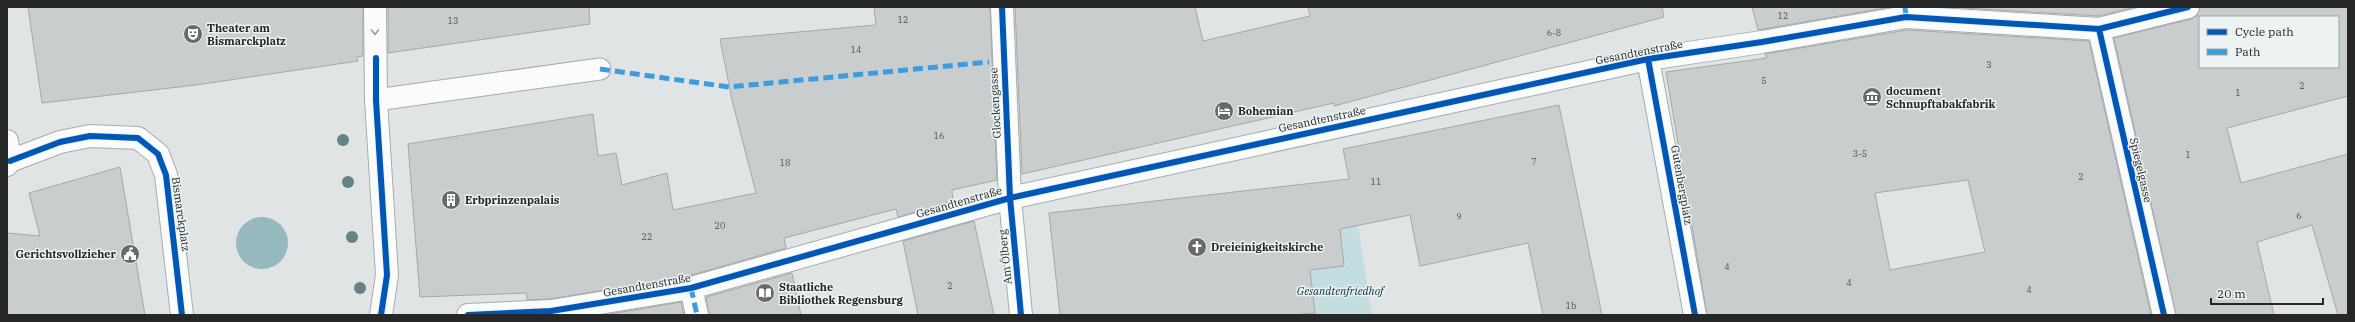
<svg xmlns="http://www.w3.org/2000/svg" width="2355" height="322" font-family="'IBM Plex Serif',serif">
  <style>
    .green { fill: #c3dde1 }
    .water { fill: #95b9bd }
    .building { fill: #cacdcd; stroke: #a6a8a8; fill-rule: evenodd }
    .lines { fill: none; stroke-linecap: round; stroke-linejoin: round }
    .lane-casing { stroke: #a9abac; stroke-width: 23 }
    .street-casing { stroke: #a9abac; stroke-width: 24 }
    .lane { stroke: #fafbfb; stroke-width: 21 }
    .street { stroke: #fafbfb; stroke-width: 22 }
    .quiet { stroke: #3c9ce0; stroke-width: 5; stroke-dasharray: 10 5; stroke-linecap: butt }
    .cycleway-casing { stroke: #edf3f3; stroke-width: 8 }
    .cycleway { stroke: #0057b8; stroke-width: 6 }
    .tree { fill: #658386 }
    .oneway { stroke: #9a9c9c }
    .labels { text-anchor: middle; stroke-width: 3; stroke-linejoin: round; paint-order: stroke }
    .number-label { font-size: 9px; fill: #4e5051 }
    .poi-label { font-size: 11px; font-weight: bold; fill: #252728; stroke: #edf3f3; text-anchor: start }
    .street-label { font-size: 11px; fill: #252728; stroke: #edf3f3 }
    .park-label { font-size: 11px; font-style: italic; fill: #003338; stroke: #edf3f3 }
  </style>
  <rect width="100%" height="100%" fill="#e1e4e5"/>
  <path class="green" d="M1339 224 1358 225 1372 315H1294L1315 312 1310 270Z"/>
  <path class="water" d="M236 243a26 26 0 1 1 52 0a26 26 0 1 1-52 0Z"/>
  <path class="building" d="M28 7H363V56L357 57 358 61 196 85 42 103Z
    M388 7H589L590 24 388 53Z
    M874 7H990L997 180 952 190 953 201 898 217 896 209 784 238 786 248 688 276 550 299 527 300V293L420 297 408 144 593 114 598 156 616 153 622 185 667 173 673 210 756 193 732 100 720 39 876 25Z
    M1015 7H1195L1203 41 1310 16 1308 7H1662L1664 17 1334 106V103L1022 174Z
    M1752 7H1891L1758 30Z
    M1947 7H2136L2098 16Z
    M2200 7H2348V96L2227 128 2241 183 2348 154V315H2338L2312 225 2257 242 2274 315H2176L2114 38 2191 19 2197 16ZM2200 17H2338V67H2200Z
    M1907 30 2089 41 2151 315H1707L1666 72 1767 58 1765 54ZM1968 180 1985 252 1890 270 1875 193Z
    M1559 105 1602 315H1543L1528 243 1420 266 1410 215 1340 229 1344 266 1310 270 1315 313 1294 315H1060L1049 213 1349 179 1343 149Z
    M120 167 145 315H7V233L40 236 29 193Z
    M974 221 994 315H918L903 241Z
    M792 273 801 315H709L706 297Z
    M681 302 684 315H604Z"/>
  <g class="lines">
    <defs>
      <path id="lane" d="M376 100 600 69"/>
      <path id="street" d="M375 7 376 100 387 275 381 315
        M1002 7 1010 198 1021 315
        M2099 29 2164 315
        M1648 59 1695 315
        M7 141 10 161
        M7 165 10 161 60 142 90 136 138 138 158 154 166 175 182 315
        M691 288 697 315
        M468 315 551 311 691 288 1010 198 1648 59 1762 42 1906 17 2099 29 2188 7"/>
    </defs>
    <use href="#lane" class="lane-casing"/>
    <use href="#street" class="street-casing"/>
    <use href="#lane" class="lane"/>
    <use href="#street" class="street"/>
    <path class="quiet" d="M1905 7 1906 17
      M600 69 729 87 989 62
      M691 288 697 315"/>
    <defs>
      <path id="cycleway" d="M1002 7 1010 198 1021 315
        M2099 29 2164 315
        M376 58V100L387 275 381 315
        M1648 59 1695 315
        M10 161 60 142 90 136 138 138 158 154 166 175 182 315
        M468 315 551 311 691 288 1010 198 1648 59 1762 42 1906 17 2099 29 2188 7"/>
    </defs>
    <use href="#cycleway" class="cycleway-casing"/>
    <use href="#cycleway" class="cycleway"/>
  </g>
  <g class="tree">
    <circle cx="343" cy="140" r="6"/>
    <circle cx="348" cy="182" r="6"/>
    <circle cx="352" cy="237" r="6"/>
    <circle cx="360" cy="288" r="6"/>
  </g>
  <defs><path id="oneway-chevron" d="M-2-3.5L2.5 0L-2 3.5" fill="none" stroke-width="1.6" stroke-linecap="round" stroke-linejoin="round"/></defs>
  <use class="oneway" href="#oneway-chevron" transform="translate(375 32) rotate(89)"/>
  <defs>
    <symbol id="theatre-disc" viewBox="-11 -11 22 22"><circle r="9.5" fill="#67696a" stroke="#edf3f3"/><path d="M-5-5.5Q0-4 5-5.5V0Q5 5 0 6Q-5 5-5 0ZM-3.3-2.5H-1v1.5H-3.3ZM1-2.5H3.3v1.5H1ZM-2.8 1Q0 5.5 2.8 1Z" fill="#fff"/></symbol>
    <symbol id="museum-disc" viewBox="-11 -11 22 22"><circle r="9.5" fill="#67696a" stroke="#edf3f3"/><path d="M0-6L6-3V-2H-6V-3ZM-5-1h2V3h-2ZM-1-1h2V3h-2ZM3-1h2V3H3ZM-6 4H6V6H-6Z" fill="#fff"/></symbol>
    <symbol id="hotel-disc" viewBox="-11 -11 22 22"><circle r="9.5" fill="#67696a" stroke="#edf3f3"/><path d="M-6-4.5h1.5V1H6V5H4.5V3h-9V5H-6ZM-4 0a1.8 1.8 0 1 1 3.6 0ZM.5 0V-2.5h3Q6-2.5 6 0Z" fill="#fff"/></symbol>
    <symbol id="building-disc" viewBox="-11 -11 22 22"><circle r="9.5" fill="#67696a" stroke="#edf3f3"/><path d="M-4-6H4V6H1V3H-1V6H-4ZM-2.5-4.3h1.7v1.8h-1.7ZM.8-4.3h1.7v1.8H.8ZM-2.5-1h1.7V.8h-1.7ZM.8-1h1.7V.8H.8Z" fill="#fff"/></symbol>
    <symbol id="church-disc" viewBox="-11 -11 22 22"><circle r="9.5" fill="#67696a" stroke="#edf3f3"/><path d="M-1.2-6h2.4v3.5h3.3v2.4h-3.3V6h-2.4V-.1h-3.3v-2.4h3.3Z" fill="#fff"/></symbol>
    <symbol id="civic-disc" viewBox="-11 -11 22 22"><circle r="9.5" fill="#67696a" stroke="#edf3f3"/><path d="M-.6-6.5H3V-4.5H.6V-3L4-1V1h2V6H-6V1h2V-1L-.6-3ZM-1.2 2.5V6h2.4V2.5Z" fill="#fff"/></symbol>
    <symbol id="library-disc" viewBox="-11 -11 22 22"><circle r="9.5" fill="#67696a" stroke="#edf3f3"/><path d="M-6-4Q-3-5.5-.7-3.5V5Q-3 3-6 4ZM6-4Q3-5.5 .7-3.5V5Q3 3 6 4Z" fill="#fff"/></symbol>
  </defs>
  <g fill-rule="evenodd">
    <use href="#theatre-disc" x="182" y="23" width="22" height="22"/>
    <use href="#museum-disc" x="1861" y="86" width="22" height="22"/>
    <use href="#hotel-disc" x="1213" y="100" width="22" height="22"/>
    <use href="#building-disc" x="440" y="189" width="22" height="22"/>
    <use href="#church-disc" x="1186" y="236" width="22" height="22"/>
    <use href="#civic-disc" x="119" y="243" width="22" height="22"/>
    <use href="#library-disc" x="754" y="282" width="22" height="22"/>
  </g>
  <g class="labels">
    <g class="number-label">
      <text x="1783" y="19">12</text>
      <text x="903" y="23">12</text>
      <text x="453" y="24">13</text>
      <text x="1554" y="36">6-8</text>
      <text x="856" y="53">14</text>
      <text x="1989" y="68">3</text>
      <text x="1764" y="84">5</text>
      <text x="2302" y="89">2</text>
      <text x="2238" y="96">1</text>
      <text x="939" y="139">16</text>
      <text x="1860" y="157">3-5</text>
      <text x="2188" y="158">1</text>
      <text x="1534" y="165">7</text>
      <text x="785" y="166">18</text>
      <text x="2081" y="180">2</text>
      <text x="1376" y="185">11</text>
      <text x="2299" y="219">6</text>
      <text x="1459" y="220">9</text>
      <text x="720" y="229">20</text>
      <text x="647" y="240">22</text>
      <text x="1727" y="270">4</text>
      <text x="1849" y="286">4</text>
      <text x="950" y="289">2</text>
      <text x="2029" y="293">4</text>
      <text x="1571" y="309">1b</text>
    </g>
    <g class="poi-label">
      <text x="207" y="32">Theater am<tspan x="207" dy="13">Bismarckplatz</tspan></text>
      <text x="1886" y="95">document<tspan x="1886" dy="13">Schnupftabakfabrik</tspan></text>
      <text x="1238" y="115">Bohemian</text>
      <text x="465" y="204">Erbprinzenpalais</text>
      <text x="1211" y="251">Dreieinigkeitskirche</text>
      <text x="116" y="258" text-anchor="end">Gerichtsvollzieher</text>
      <text x="779" y="291">Staatliche<tspan x="779" dy="13">Bibliothek Regensburg</tspan></text>
    </g>
    <g class="street-label">
      <text transform="translate(1639 52) rotate(-11)" y="4">Gesandtenstraße</text>
      <text transform="translate(995 103) rotate(-93)" y="4">Glockengasse</text>
      <text transform="translate(1322 119) rotate(-12)" y="4">Gesandtenstraße</text>
      <text transform="translate(2141 170) rotate(77)" y="4">Spiegelgasse</text>
      <text transform="translate(1682 185) rotate(80)" y="4">Gutenbergplatz</text>
      <text transform="translate(959 202) rotate(-16)" y="4">Gesandtenstraße</text>
      <text transform="translate(181 214) rotate(82)" y="4">Bismarckplatz</text>
      <text transform="translate(1005 257) rotate(-96)" y="4">Am Ölberg</text>
      <text transform="translate(647 285) rotate(-10)" y="4">Gesandtenstraße</text>
    </g>
    <g class="park-label">
      <text x="1340" y="295">Gesandtenfriedhof</text>
    </g>
  </g>
  <rect width="2355" height="322" fill="none" stroke="#252728" stroke-width="16"/>
  <rect x="2199" y="16" width="140" height="52" fill="#edf3f3" stroke="#9da1a2"/>
  <rect x="2207" y="29" width="20" height="6" fill="#0057b8" stroke="#9da1a2"/>
  <text x="2235" y="36" font-size="12" fill="#252728">Cycle path</text>
  <rect x="2207" y="49" width="20" height="6" fill="#3c9ce0" stroke="#9da1a2"/>
  <text x="2235" y="56" font-size="12" fill="#252728">Path</text>
  <path d="M2211 298v6h112v-6" fill="none" stroke="#252728" stroke-width="2"/>
  <text x="2217" y="298" font-size="12" fill="#252728" stroke="#edf3f3" stroke-width="3" paint-order="stroke">20 m</text>
</svg>
